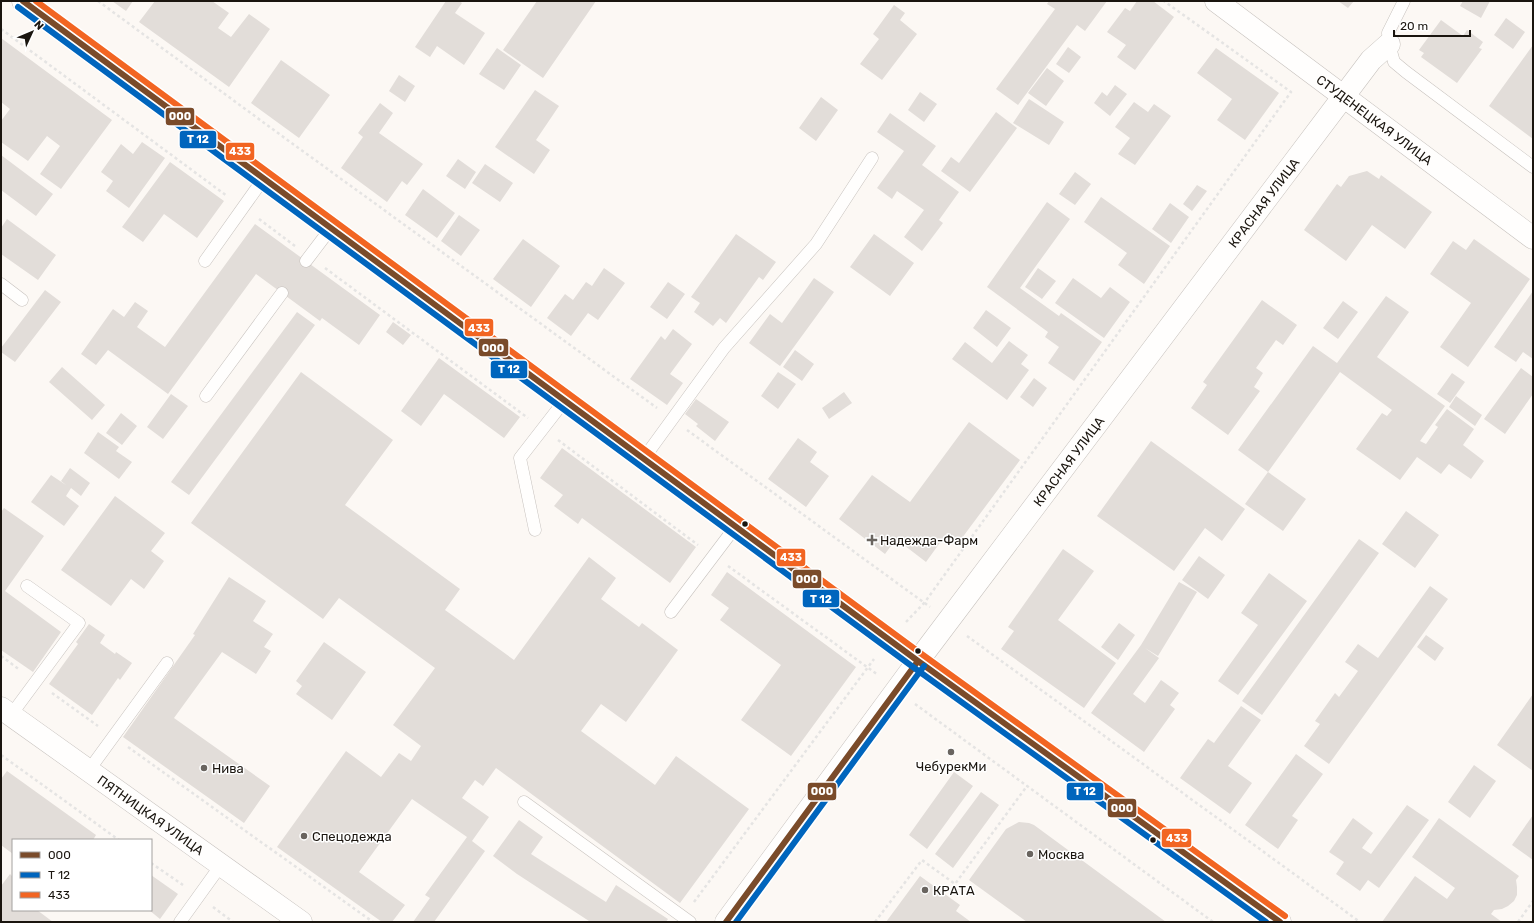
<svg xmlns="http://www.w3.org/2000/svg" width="1534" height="923" font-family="Rubik,sans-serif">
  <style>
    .building { fill: #e2ddd9 }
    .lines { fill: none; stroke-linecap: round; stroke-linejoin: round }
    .service-casing { stroke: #c7c2be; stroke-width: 13 }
    .minor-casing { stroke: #c7c2be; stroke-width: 23 }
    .tertiary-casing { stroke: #c7c2be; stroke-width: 23 }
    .secondary-casing { stroke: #c7c2be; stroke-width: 23 }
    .path { stroke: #e5e4e3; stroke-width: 2.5; stroke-dasharray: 3 3; stroke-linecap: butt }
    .service { stroke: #fffefd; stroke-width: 12 }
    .minor { stroke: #fffefd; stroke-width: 22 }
    .tertiary { stroke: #fffefd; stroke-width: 22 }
    .secondary { stroke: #fffefd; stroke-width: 22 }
    .bus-1-casing { stroke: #fff; stroke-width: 9 }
    .bus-2-casing { stroke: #fff; stroke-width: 9 }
    .bus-3-casing { stroke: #fff; stroke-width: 9 }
    .bus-1 { stroke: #7a4b2a; stroke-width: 6 }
    .bus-2 { stroke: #0065bd; stroke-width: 6 }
    .bus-3 { stroke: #f26522; stroke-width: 6 }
    .bus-dot { fill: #1a150f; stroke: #fff; stroke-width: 1.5 }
    .poi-dot { fill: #69645f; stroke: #fff; stroke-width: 1.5 }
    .labels { text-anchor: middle; stroke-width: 3; stroke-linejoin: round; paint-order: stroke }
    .street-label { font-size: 13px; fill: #1a150f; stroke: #fff }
    .poi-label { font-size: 13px; fill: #1a150f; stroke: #fff; text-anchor: start }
    .line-badge { stroke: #fff; stroke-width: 1.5 }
    .badge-label { font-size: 11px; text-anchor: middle; font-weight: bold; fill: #fff }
  </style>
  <rect width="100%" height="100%" fill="#fcf8f4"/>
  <path class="building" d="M112 1H133L126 11Z
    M155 1H212L229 13 218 28 231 37 249 14 270 29 229 87 139 22Z
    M446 1H459L462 3 455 13 485 33 464 65 437 46 430 57 415 47Z
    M537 1H596L543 78 503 50Z
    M1049 1H1107L1085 31 1077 25 1018 105 996 89 1055 9 1047 4Z
    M1137 1H1153L1174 17 1135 70 1117 57 1126 45 1107 32 1125 8 1130 11Z
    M1338 1H1354L1348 8Z
    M1463 1H1490L1481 18 1460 6Z
    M894 5 905 13 900 20 917 34 882 80 860 64 879 39 873 34Z
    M1506 18 1525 32 1513 49 1494 35Z
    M1441 20 1463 36 1467 30 1483 42 1479 48 1482 49 1457 83 1421 57 1424 53 1419 50Z
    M1 38 112 120 61 189 40 174 60 146 47 136 28 161 1 142V121L10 109 1 102Z
    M1533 45V139L1489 106Z
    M1068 47 1081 57 1069 73 1056 64Z
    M497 48 521 65 504 90 479 74Z
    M1216 48 1279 93 1245 140 1217 120 1232 99 1197 73Z
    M281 60 330 95 299 138 251 103Z
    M1047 68 1064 81 1046 106 1028 93Z
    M399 75 415 86 405 102 389 91Z
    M1115 85 1127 94 1110 116 1094 103 1102 92 1107 96Z
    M535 90 559 106 536 140 550 150 534 174 495 147Z
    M920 92 937 104 924 122 908 110Z
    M821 97 838 110 816 141 799 128Z
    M1029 99 1064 122 1049 145 1013 123Z
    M1134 102 1148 112 1154 104 1171 116 1135 165 1118 154 1130 138 1115 127Z
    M380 103 393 113 379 133 423 164 407 185 402 181 387 202 341 168 363 137 358 133Z
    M996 112 1017 128 970 192 941 171 951 157 959 163Z
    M890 113 936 146 922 165 959 192 939 220 943 223 922 251 904 237 924 210 897 191 892 199 877 188 904 151 877 132Z
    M142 142 165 158 129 208 106 191 113 181 101 172 121 144 133 154Z
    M1 155 53 194 36 216 1 190Z
    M458 159 476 172 465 189 446 176Z
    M170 162 224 201 197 238 164 214 143 242 122 227Z
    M485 164 513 183 500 202 472 183Z
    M1367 171 1379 179 1381 175 1432 212 1405 249 1372 225 1346 261 1304 230 1337 184 1341 187 1349 176Z
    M1075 172 1091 184 1075 205 1059 194Z
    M1197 185 1207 191 1192 211 1183 204Z
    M423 189 455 213 437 238 405 215Z
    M1101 197 1170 246 1144 284 1118 265 1127 253 1084 222Z
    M1047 202 1070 219 1020 288 1059 316 1061 313 1102 342 1074 381 1048 363 1059 347 1045 337 1048 332 987 287Z
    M1170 203 1189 217 1171 243 1152 229Z
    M459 215 480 230 461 256 441 241Z
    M7 219 56 255 38 280 1 254V228Z
    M255 224 380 315 359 345 322 318 320 321 256 274 168 394 108 350 96 365 81 354 113 309 124 317 135 302 148 311 137 327 165 347Z
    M736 234 776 262 763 280 759 277 726 323 720 318 713 326 694 312 700 303 691 297Z
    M874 234 914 263 890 296 850 267Z
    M523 239 560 266 531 307 493 279Z
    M1474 239 1530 279 1468 367 1440 347 1471 303 1430 274 1453 241 1466 250Z
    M604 268 625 283 598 320 588 313 571 336 547 318 565 294 573 300 586 282 592 286Z
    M1038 268 1056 281 1042 299 1025 287Z
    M814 278 834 292 780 366 749 343 770 314 782 323Z
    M1073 278 1101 298 1110 287 1130 302 1104 338 1055 303Z
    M668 282 685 294 667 319 650 307Z
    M45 290 61 302 15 362 1 352V348Z
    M1533 291V359L1523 352 1516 362 1494 347Z
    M1386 296 1409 312 1377 357 1445 406 1420 441 1426 444 1438 427 1435 425 1447 409 1474 429 1463 445 1484 461 1471 479 1449 464 1441 474 1417 457 1400 480 1356 449 1382 413 1387 416 1392 410 1340 372 1268 472 1238 450 1313 346 1337 363Z
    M1262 300 1297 325 1283 345 1276 340 1256 368 1263 373 1254 387 1260 391 1228 435 1191 408 1207 385 1203 382Z
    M1343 301 1358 312 1338 339 1323 328Z
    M986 310 1011 328 997 347 973 328Z
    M297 312 315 325 189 495 171 482Z
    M393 322 411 335 403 345 386 332Z
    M673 329 692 344 670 374 683 383 667 405 630 379 661 336 665 340Z
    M1009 341 1028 355 1021 364 1029 370 1007 400 952 359 965 342 992 363Z
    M795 350 814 364 802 381 783 367Z
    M439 358 520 417 504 438 444 394 421 426 401 411Z
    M62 367 105 405 92 420 49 382Z
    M1521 368 1533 377V394L1505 434 1484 419Z
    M301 372 393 440 345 505 460 589 445 610 514 660 589 557 616 578 601 599 639 627 642 623 678 650 626 722 601 704 581 731 655 785 676 756 749 809 680 903 496 768 483 786 475 780 462 798 489 817 472 841 485 851 434 922H413L430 898 425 895 467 837 412 799 359 872 405 905 392 922H382L277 847 346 751 381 777 399 753 411 761 421 746 393 725 435 668 339 598 323 619 191 523Z
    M778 372 796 384 778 409 761 396Z
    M1452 373 1465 382 1450 403 1437 394Z
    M1034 378 1047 388 1033 407 1020 397Z
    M844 392 852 403 829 419 822 408Z
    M171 394 188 406 163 439 147 427Z
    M1456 396 1482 415 1475 426 1449 407Z
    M696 399 729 422 715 441 696 426 698 424 685 414Z
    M121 413 137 426 122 445 106 433Z
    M969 422 1020 460 959 542 947 533 926 562 896 539 885 554 839 519 872 475 910 502Z
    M98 432 119 447 116 451 132 462 119 479 84 453Z
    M798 438 817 452 810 462 829 476 806 507 768 479Z
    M1151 441 1245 509 1222 541 1205 528 1174 571 1097 516Z
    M562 448 696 547 670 583 582 518 578 524 554 506 563 495 540 478Z
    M70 468 90 483 81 496 71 488 66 496 79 506 64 526 31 502 51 475 66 485 61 481Z
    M1268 472 1306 499 1283 531 1245 504Z
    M115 496 165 533 151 551 164 561 144 589 131 579 111 606 61 570Z
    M4 508 44 536 5 591 61 632 33 672 1 650V512Z
    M1406 511 1439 535 1415 568 1382 544Z
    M1359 539 1379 553 1262 715 1242 701Z
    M1063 549 1094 571 1058 620 1116 663 1084 708 1001 649 1014 631 1008 627Z
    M1199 556 1225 575 1208 599 1182 580Z
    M727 572 856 667 791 756 741 720 781 665 720 620 729 608 711 595Z
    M1269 573 1307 601 1238 695 1218 681 1258 625 1241 613Z
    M229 577 266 601 253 621 273 634 264 647 271 651 256 674 222 652 174 718 270 786 244 823 123 737 195 635 193 634Z
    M1179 582 1197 592 1158 656 1145 648 1159 658 1133 694 1145 703 1161 680 1179 693 1170 705 1175 709 1144 752 1091 713 1141 645Z
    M1430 586 1448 599 1329 764 1304 746 1320 724 1315 721 1335 693 1339 697 1358 671 1345 662 1358 644 1378 658Z
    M1119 623 1135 635 1118 660 1101 647Z
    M89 624 105 635 100 643 115 654 116 652 132 663 120 680 118 678 92 715 49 684 78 644 76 642Z
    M1426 635 1444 648 1435 661 1417 647Z
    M324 642 366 672 332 720 296 694 302 686 296 681Z
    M1533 694V771L1497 745Z
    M1241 706 1261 720 1228 766 1252 783 1230 814 1180 778 1208 739 1214 743Z
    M1296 754 1323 774 1292 816 1298 820 1278 849 1245 825Z
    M1474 765 1496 781 1470 818 1448 802Z
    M7 771 96 835 93 840H13V854L1 845V779Z
    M954 772 973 786 927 849 909 835Z
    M981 792 999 805 953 868 935 854Z
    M1407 805 1429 820 1379 888 1368 880 1360 891 1336 874 1344 862 1329 852 1353 818 1373 833 1362 848 1371 854Z
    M1533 815V860L1512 845Z
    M1439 818 1519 876 1516 880 1517 887V895L1514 901 1508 906 1502 909 1494 910 1491 914 1502 922H1382L1415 876 1447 899 1455 888 1412 857Z
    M519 820 543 837 531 854 606 902 616 885 668 919 666 922H589V921L517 874 493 856Z
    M1019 822 1029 823 1034 825 1166 922H1027L969 880 1006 829Z
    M10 874 13 877V910H37L53 922H1V886Z
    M151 875 178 894 160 919 149 910H151Z
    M920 876 960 905 956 911 971 922H886Z"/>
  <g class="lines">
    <defs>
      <path id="service" d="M1404 1 1388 33 1389 44 1394 62 1406 72 1533 167
        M205 261 264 178
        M306 261 331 228
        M1 284 22 300
        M206 396 282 293
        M644 458 724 348 816 244 872 158
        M535 530 520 458 565 400
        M671 612 736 526
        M11 715 79 623 27 586
        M89 770 167 663
        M524 802 690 922
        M180 922 221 865"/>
      <g id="minor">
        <path id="s1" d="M1216 1 1533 238"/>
        <path id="s2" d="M918 661 1371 60 1389 44"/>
        <path id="s3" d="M1 708 301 922"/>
      </g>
      <path id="tertiary" d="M726 922 918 661"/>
      <path id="secondary" d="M23 1 918 661 1280 922"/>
    </defs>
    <use href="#service" class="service-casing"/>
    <use href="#minor" class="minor-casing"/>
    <use href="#tertiary" class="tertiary-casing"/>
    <use href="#secondary" class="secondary-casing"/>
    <path class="path" d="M98 1 282 136 657 408
      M1 29 227 196
      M259 219 295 246
      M325 268 528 418
      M687 430 930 607
      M558 440 698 545
      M728 566 878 675
      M906 622 925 602 1291 92 1164 1
      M967 636 1360 922
      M1 656 20 670
      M52 693 98 726
      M915 704 1213 922
      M128 747 373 922
      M1 755 119 840
      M151 863 183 885
      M694 902 874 659
      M213 907 233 922
      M875 922 922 860 955 884 1027 786
      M1518 922 1533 901"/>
    <use href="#service" class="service"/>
    <use href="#minor" class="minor"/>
    <use href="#tertiary" class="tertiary"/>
    <use href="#secondary" class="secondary"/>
    <defs>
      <path id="bus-1" d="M23 1 918 661 1280 922
        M726 922 918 661"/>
      <path id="bus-2" d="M18 7 913 667 1266 922
        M736 922 924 666"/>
      <path id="bus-3" d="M36 1 923 655 1285 916"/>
    </defs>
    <use href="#bus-1" class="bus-1-casing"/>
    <use href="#bus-2" class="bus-2-casing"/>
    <use href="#bus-3" class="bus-3-casing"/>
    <use href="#bus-1" class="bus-1"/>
    <use href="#bus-2" class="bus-2"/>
    <use href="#bus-3" class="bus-3"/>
  </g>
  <g class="bus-dot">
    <circle cx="745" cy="524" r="3.5"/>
    <circle cx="918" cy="651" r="3.5"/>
    <circle cx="1153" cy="840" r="3.5"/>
  </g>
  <g class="poi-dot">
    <path d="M870 534h4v4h4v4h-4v4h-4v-4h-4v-4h4z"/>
    <circle cx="951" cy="752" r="4"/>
    <circle cx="204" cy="768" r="4"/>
    <circle cx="304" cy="836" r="4"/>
    <circle cx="1030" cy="854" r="4"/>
    <circle cx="925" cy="890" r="4"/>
  </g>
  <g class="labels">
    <g class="street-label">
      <text dy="5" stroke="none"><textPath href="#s1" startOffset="198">СТУДЕНЕЦКАЯ УЛИЦА</textPath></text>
      <text dy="5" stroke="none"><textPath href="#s2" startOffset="574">КРАСНАЯ УЛИЦА</textPath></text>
      <text dy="5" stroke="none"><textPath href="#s2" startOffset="250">КРАСНАЯ УЛИЦА</textPath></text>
      <text dy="5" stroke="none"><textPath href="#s3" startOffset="184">ПЯТНИЦКАЯ УЛИЦА</textPath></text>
    </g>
    <g class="poi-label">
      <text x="880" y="545">Надежда-Фарм</text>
      <text x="951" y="771" text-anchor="middle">ЧебурекМи</text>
      <text x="212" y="773">Нива</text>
      <text x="312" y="841">Спецодежда</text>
      <text x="1038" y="859">Москва</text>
      <text x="933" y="895">КРАТА</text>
    </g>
  </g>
  <g class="line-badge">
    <rect x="165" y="107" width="30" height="19" rx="4" fill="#7a4b2a"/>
    <rect x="179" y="130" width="38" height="19" rx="4" fill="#0065bd"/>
    <rect x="225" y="142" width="30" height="19" rx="4" fill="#f26522"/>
    <rect x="464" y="318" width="30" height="19" rx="4" fill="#f26522"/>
    <rect x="478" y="338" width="31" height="19" rx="4" fill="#7a4b2a"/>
    <rect x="490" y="360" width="38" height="19" rx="4" fill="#0065bd"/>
    <rect x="776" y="548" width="30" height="19" rx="4" fill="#f26522"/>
    <rect x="792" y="569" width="30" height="20" rx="4" fill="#7a4b2a"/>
    <rect x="802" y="589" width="38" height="19" rx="4" fill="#0065bd"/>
    <rect x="1066" y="782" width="38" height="19" rx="4" fill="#0065bd"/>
    <rect x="807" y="782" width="30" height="19" rx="4" fill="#7a4b2a"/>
    <rect x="1107" y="798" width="30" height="20" rx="4" fill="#7a4b2a"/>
    <rect x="1161" y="828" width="31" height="20" rx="4" fill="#f26522"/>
  </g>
  <g class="badge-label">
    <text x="180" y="120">000</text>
    <text x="198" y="143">Т 12</text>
    <text x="240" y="155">433</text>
    <text x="479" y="332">433</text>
    <text x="493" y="352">000</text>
    <text x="509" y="373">Т 12</text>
    <text x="791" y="561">433</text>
    <text x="807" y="583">000</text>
    <text x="821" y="603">Т 12</text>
    <text x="1085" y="795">Т 12</text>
    <text x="822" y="795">000</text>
    <text x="1122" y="812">000</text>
    <text x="1177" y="842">433</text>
  </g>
  <rect width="1534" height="923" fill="none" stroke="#1a150f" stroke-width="4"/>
  <rect x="12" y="839" width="140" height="72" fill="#ffffff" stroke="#a3a19f"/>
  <rect x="20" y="852" width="20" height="6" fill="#7a4b2a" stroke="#a3a19f"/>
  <text x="48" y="859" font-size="12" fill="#1a150f">000</text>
  <rect x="20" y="872" width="20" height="6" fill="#0065bd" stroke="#a3a19f"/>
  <text x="48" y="879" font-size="12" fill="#1a150f">Т 12</text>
  <rect x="20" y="892" width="20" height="6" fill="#f26522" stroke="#a3a19f"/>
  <text x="48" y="899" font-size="12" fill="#1a150f">433</text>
  <g transform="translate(32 32) rotate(46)" stroke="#ffffff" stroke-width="3" paint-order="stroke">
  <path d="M0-3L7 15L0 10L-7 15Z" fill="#1a150f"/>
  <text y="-6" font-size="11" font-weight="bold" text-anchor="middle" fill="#1a150f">N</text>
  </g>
  <path d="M1394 30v6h76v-6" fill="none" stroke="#1a150f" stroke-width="2"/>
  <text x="1400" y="30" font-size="12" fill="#1a150f" stroke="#ffffff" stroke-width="3" paint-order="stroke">20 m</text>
</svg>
